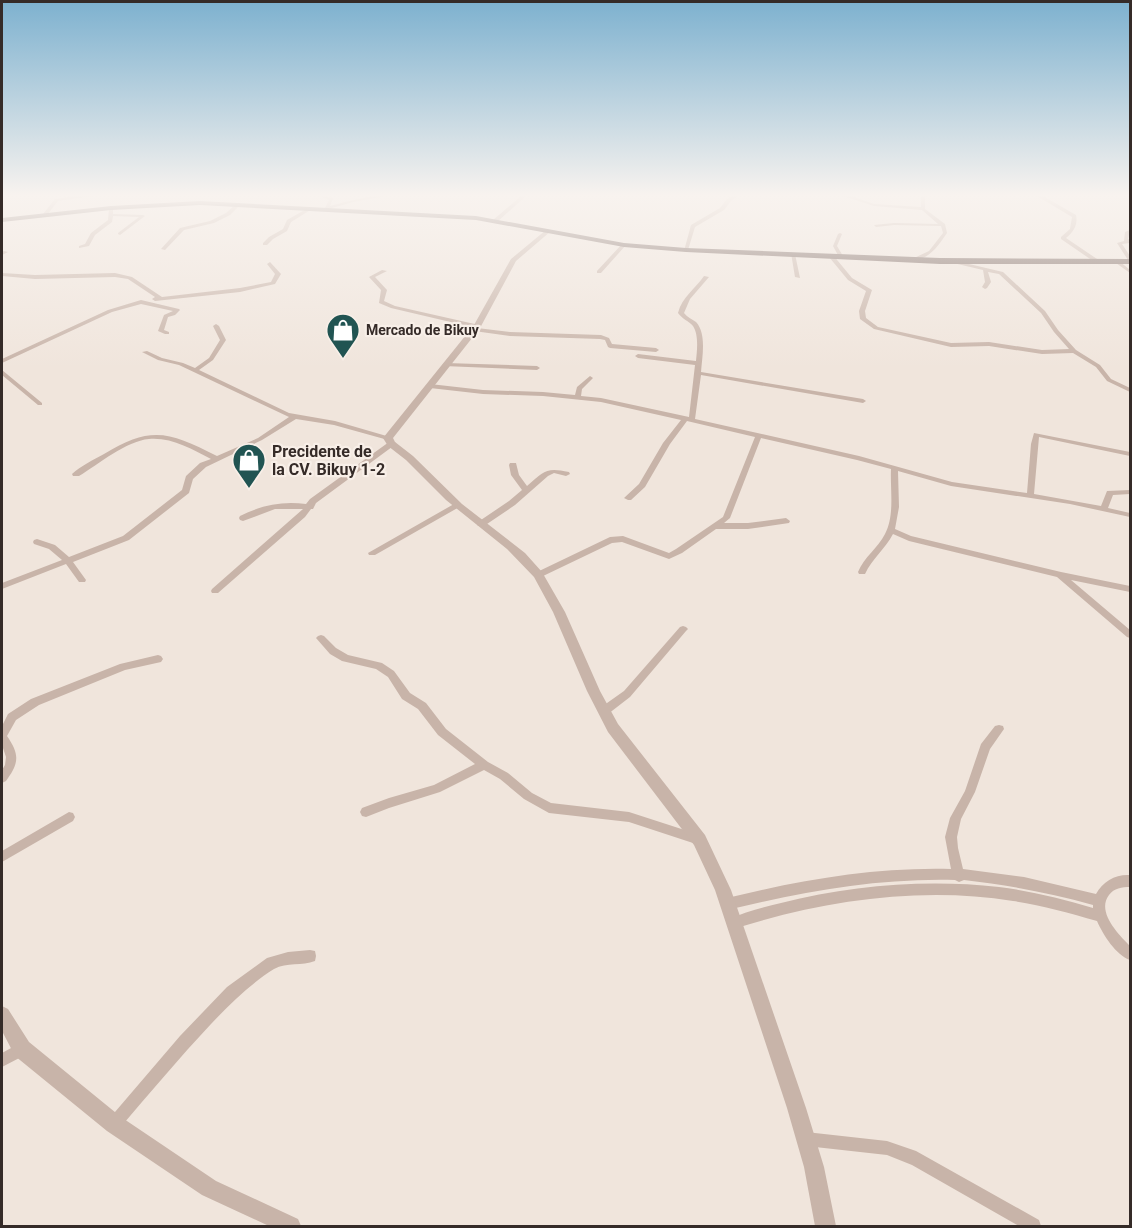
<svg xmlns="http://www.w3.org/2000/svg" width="1132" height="1228" font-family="Roboto,sans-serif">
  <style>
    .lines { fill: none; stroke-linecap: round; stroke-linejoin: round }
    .minor { fill: #c8b4a9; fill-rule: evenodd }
    .tertiary { fill: #c8b4a9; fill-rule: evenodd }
    .primary { fill: #76615a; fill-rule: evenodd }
    .labels { text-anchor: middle; stroke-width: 4.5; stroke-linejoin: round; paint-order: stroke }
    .far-poi-label { font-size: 14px; font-weight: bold; fill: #352b28; stroke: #f8efe8; text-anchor: start }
    .poi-label { font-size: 16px; font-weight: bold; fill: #352b28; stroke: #f8efe8; text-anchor: start }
  </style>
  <rect width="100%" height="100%" fill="#f0e5dc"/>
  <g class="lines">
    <path class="minor" d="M76 196H93L58 201 47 215 43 214 55 199Z
      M320 196 333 198 330 206C349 201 366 196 386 196L353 202 325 210 323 209 325 208 329 200Z
      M521 196H526L497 222H493V220Z
      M732 196H738L731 201 724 210 695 227 688 250 684 251 691 225 720 208 727 199Z
      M843 196H851L874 204 921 207V196H925V209L945 224 947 233C938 246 930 259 912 261V259L929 251 943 233 941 226 894 225 876 227 874 225 894 223 938 224 922 210 874 206Z
      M1037 196H1043L1076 215C1078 224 1074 232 1066 238L1100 261V263H1096L1061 239V237L1070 229 1072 217Z
      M236 204 240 205 230 215 214 223 184 230 165 250 161 249 180 228 210 221 226 213Z
      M308 208 312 209 291 222 287 231 273 239 267 245H263V243L269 237 283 229 287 220Z
      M109 209H113V214L143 215 145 216 120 235 118 234V233L139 217 113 216 112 222 95 235 89 246 79 248V246L85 244 91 233 108 220Z
      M1130 230 1128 239 1130 240V243L1122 244 1130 256V261L1128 260 1117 243 1124 241 1125 232Z
      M840 233 842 234 837 246 843 256 841 257H839L833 246 838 234Z
      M622 244 626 245 601 273H597V271Z
      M4 251 8 252 2 255V252Z
      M791 253 795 254 800 278 795 277Z
      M829 255H833L852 278 872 290 865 311 866 318 878 327 951 343 989 342 1042 350 1069 349 1054 332 1041 313 999 274 988 272 991 282 987 288 985 289 982 287 985 282 983 270 949 262 952 260 1003 272 1045 311 1058 330 1076 350 1100 365 1111 379 1130 388V392L1107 381 1096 367 1073 353 1042 354 989 346 951 347 874 329 860 319 859 311 866 291 848 280 829 257Z
      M1118 260 1130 270V273L1116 263V261Z
      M270 262 281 274 275 284 240 292 155 301 152 299 155 297 128 279 115 277 35 279 2 276V273L35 275 115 273 132 277 162 297 240 288 271 282 275 274 267 264Z
      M382 270 387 271 375 277 387 290 384 301 395 306 479 325 480 326 477 328 510 332 601 335 609 338 612 344 656 348 659 350 656 352 610 348 608 347 605 340 600 339 510 336 474 331 472 330V328H476L391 308 379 303 381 290 369 277Z
      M704 276 709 277 690 299 684 313C687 317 692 319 696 322 707 334 702 357 701 372L863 399 866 401 863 403 701 375 695 419 859 456 952 482 1027 493 1031 444 1034 433 1130 452V456L1039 437 1034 494 1101 506 1107 491 1130 490V494L1113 495 1108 508 1130 513V517L1070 504 951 486 898 471 899 507 895 529 911 536 1061 572 1130 586V592L1071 580 1130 630V638L1127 637 1057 577 909 541 893 534C885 549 872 559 865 574H859L858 572C864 557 878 548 885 534 895 515 890 490 891 469L857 460 761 438 730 518 724 523H748L786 518 790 521 789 523 748 529H716L682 553 669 559 622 542 612 543 541 577H535L534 575 535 573 610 537 623 536 669 553 676 549 723 517 755 437 687 421 670 444 645 487 631 500H628L624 498 639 484 663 443 681 420 601 402 543 396 483 394 430 388 427 386 430 384 483 390 543 392 575 395 577 387 590 376 593 378 582 389 581 396 601 398 689 417 695 365 638 358 635 356 638 354 696 361C697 351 699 335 693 326 689 321 682 319 678 313 682 297 695 289 704 276Z
      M141 300 179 309 180 310 175 315 168 317 164 330 169 332V334H165L158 331 164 315 173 311 141 304 112 312 2 363V359L108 310Z
      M216 324 219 326 226 340 213 360 199 370 289 413 335 421 390 437 392 438 388 440 334 425 296 419 262 440 206 467 193 479 189 493 129 540 73 562 86 580 85 582H79L66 564 2 589V583L62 560 49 549 34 544 33 542 34 540 37 539 55 545 69 557 123 536 182 490 186 476 200 463 211 459C192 449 171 437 149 439 126 441 99 464 79 476H73L72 474C81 466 93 460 104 454 151 425 170 432 217 456L258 438 289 417 179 365 158 360 142 352 147 351 162 358 183 363 195 368 209 358 220 340 213 326Z
      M446 363 537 366 540 368 537 370 444 366V364Z
      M2 370 42 403V405H38L2 375Z
      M389 442H395L396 444 316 503 313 509H311L305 517 218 593H212L211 591 212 589 303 509H275L243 521 240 520 239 518 240 516C262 505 282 501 306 504L310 499Z
      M510 463H516L519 475 527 486C544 471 546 467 569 472L570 474 566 476 554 473 548 476 515 505 484 526H478L477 524 478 522 509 501 522 490 511 475 509 465Z
      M454 504H457L461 506 375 555H369L368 553Z
      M683 626 686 627 688 629 686 631 630 697 608 714 604 715 600 714 599 711 600 708 624 691 680 627Z
      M321 635 324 636 336 648 348 655 382 663 394 671 410 693 426 703 446 729 488 762 508 773 532 793 551 803 629 812 700 835 702 839 700 843 696 844 629 822 549 813 524 799 500 779 484 770 440 792 389 808 366 817 362 816 360 812 362 808 389 798 434 785 475 764 438 735 418 709 402 699 388 677 376 669 342 661 330 654 316 638 318 636Z
      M158 655 161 656 163 659 161 662 125 670 39 705 16 720 7 736C20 755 19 763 6 781L2 783V770L5 765 6 757 2 745V726L8 714 31 699 120 664Z
      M999 725 1003 726 1004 729 990 749 975 792 961 819 957 837 958 848 963 869 1024 877 1096 894C1103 881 1116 874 1130 875V887C1122 887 1114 888 1109 895 1096 912 1119 935 1130 946V960C1116 955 1103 935 1097 921 1069 913 1041 905 1013 901 919 886 822 901 733 929L729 927 727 923 729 919C745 912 764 907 781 903 852 885 927 879 999 887 1031 891 1062 899 1093 908V905C1050 893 1008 885 964 880L959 882 955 880C877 878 802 892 727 910L723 908 721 904 723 900 727 898C801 880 875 867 951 869L945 837 950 818 965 791 981 744 995 726Z
      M69 812 73 813 75 817 73 821 2 862V851Z
      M310 950 315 951 316 956 315 961C302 966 287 962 274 969 250 984 230 1004 211 1024 179 1058 149 1094 119 1129L114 1131 109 1129 107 1124 109 1119 180 1036 227 987 267 958 288 952Z
      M22 1042 27 1044 29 1049 27 1054 2 1067V1053Z
      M806 1132 887 1141 916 1151 1039 1220 1041 1226H1019L912 1165 887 1155 806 1146 801 1144 799 1139 801 1134Z"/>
    <path class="tertiary" d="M546 230 551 231 516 261 480 328 393 438 395 442 413 456 462 504 525 553 542 572 565 612 600 691 618 724 705 835 731 890 806 1108 824 1167 836 1226H815L804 1167 787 1108 715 890 694 845 608 732 587 691 553 612 534 577 507 549 446 500 406 460 388 446 383 438 474 325 511 259Z
      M2 1006 8 1009 29 1042 121 1117 216 1181 298 1219 301 1226H269L202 1195 107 1131 15 1056 2 1031Z"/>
    <path class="primary" d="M200 201 476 216 624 243 686 248 940 258 1130 259V264H940L686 252 624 247 476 220 200 205 111 210 2 222V218L111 206Z"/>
  </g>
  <linearGradient id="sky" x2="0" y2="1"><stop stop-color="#7db1cf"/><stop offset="0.53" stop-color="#f8f3ef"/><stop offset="1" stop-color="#f8f3ef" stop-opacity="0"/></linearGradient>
  <rect width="1132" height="368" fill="url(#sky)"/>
  <defs>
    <symbol id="shop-pin" viewBox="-11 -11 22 30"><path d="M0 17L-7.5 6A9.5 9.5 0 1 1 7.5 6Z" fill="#215452" stroke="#f8efe8"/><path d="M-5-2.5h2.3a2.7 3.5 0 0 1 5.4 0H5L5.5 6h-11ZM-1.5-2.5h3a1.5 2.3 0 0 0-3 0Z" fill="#fff"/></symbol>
  </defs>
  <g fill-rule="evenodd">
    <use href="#shop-pin" x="324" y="311" width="38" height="52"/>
    <use href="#shop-pin" x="230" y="441" width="38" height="52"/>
  </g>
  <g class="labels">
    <g class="far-poi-label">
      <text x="366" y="335">Mercado de Bikuy</text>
    </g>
    <g class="poi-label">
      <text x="272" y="457">Precidente de<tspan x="272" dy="18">la CV. Bikuy 1-2</tspan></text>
    </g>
  </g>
  <rect width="1132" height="1228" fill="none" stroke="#352b28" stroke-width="6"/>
</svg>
